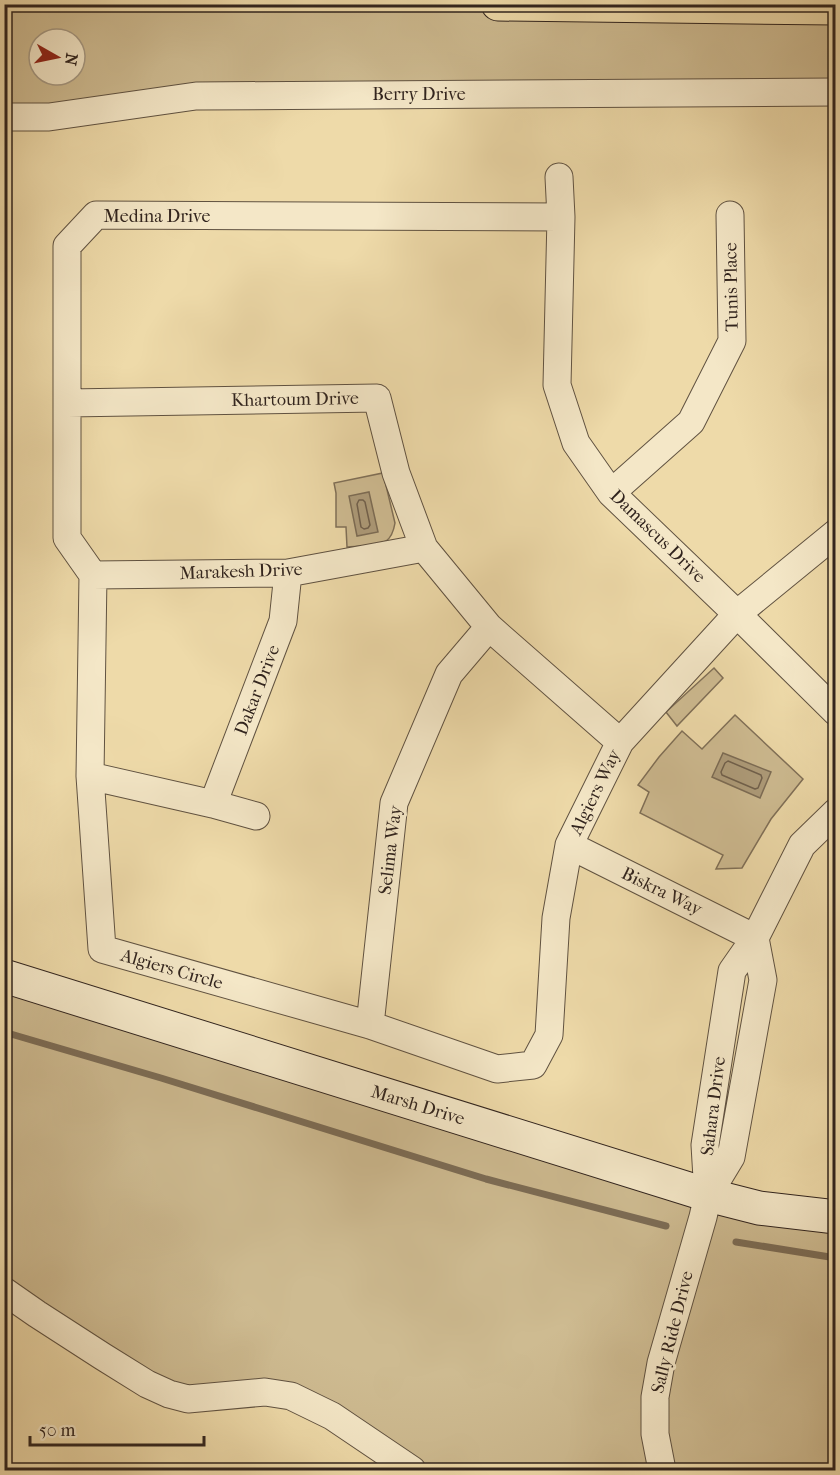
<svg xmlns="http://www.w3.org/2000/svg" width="840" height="1475" font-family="'IM FELL French Canon',serif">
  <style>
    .green { fill: #cebb91; stroke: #807058; stroke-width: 1.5; fill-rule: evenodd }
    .water { fill: #ae9c7a; stroke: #7c6c55; stroke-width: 1.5 }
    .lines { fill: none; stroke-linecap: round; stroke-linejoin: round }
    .shore { stroke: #70604c; stroke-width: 1.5 }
    .stream { stroke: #7c6c55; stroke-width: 7 }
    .street-casing { stroke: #605241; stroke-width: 29 }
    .secondary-casing { stroke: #31241e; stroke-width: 35 }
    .highway-casing { stroke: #31241e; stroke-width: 35 }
    .street { stroke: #f4e7c7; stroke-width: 27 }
    .secondary { stroke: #f4e7c7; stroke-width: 33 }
    .highway { stroke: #eedaa9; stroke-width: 33 }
    .labels { text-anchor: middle; stroke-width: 6; stroke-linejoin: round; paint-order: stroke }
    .street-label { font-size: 18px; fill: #31241e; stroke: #f4e7c7 }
  </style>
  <rect width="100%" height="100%" fill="#eedaa9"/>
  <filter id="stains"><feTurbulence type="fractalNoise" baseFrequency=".00333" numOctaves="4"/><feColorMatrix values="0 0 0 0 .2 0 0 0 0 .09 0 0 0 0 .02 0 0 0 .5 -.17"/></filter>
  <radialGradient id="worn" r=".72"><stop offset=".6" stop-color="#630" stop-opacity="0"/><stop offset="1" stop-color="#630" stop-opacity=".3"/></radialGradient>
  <path class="green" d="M498 4 835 8V92L553 93 5 117 4 5ZM39 39H75V75H39Z
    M383 473 395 523C394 529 392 537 386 541 378 546 357 546 347 547L346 527H336V493L334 483Z
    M714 668 723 678 677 726 666 712Z
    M735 715 803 779 771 819 742 868 716 869 723 855 640 813 649 792 638 785 659 757 682 731 702 749Z
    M4 976 835 1217V1470H412L291 1396 188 1399 5 1291Z"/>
  <path class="water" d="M369 492 378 532 357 536 349 496Z
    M723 753 771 772 760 798 712 777Z"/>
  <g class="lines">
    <path class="shore" d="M359 500H363L365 502 370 525 368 528 364 529 361 527 357 504Z
      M728 761 761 775 762 778 758 788 755 789 722 775 721 772 725 763Z"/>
    <path class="stream" d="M4 1032 161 1078 486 1179 666 1226
      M736 1242 836 1258"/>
    <defs>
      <path id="street" d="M4 117H49L196 96 836 92
        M559 177 561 217 557 385 576 443 611 493 737 614 836 712
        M68 403 377 398 396 473 424 548 489 627 620 742
        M611 493 691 422 732 341 730 215
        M93 575 90 776 102 949 370 1025 497 1069 533 1065 549 1035 556 918 569 845 620 742 737 614 836 533
        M93 575 67 538V246L96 215 561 217
        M93 575 288 573 424 548
        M90 776 213 804 283 621 288 573
        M213 804 256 816
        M569 845 755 938 802 845 836 812
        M370 1025 394 803 449 674 489 627
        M4 1291 37 1314 102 1356 147 1384 169 1394 188 1399 265 1392 291 1396 332 1416 412 1470
        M662 1470 655 1434V1397L661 1363 703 1217 708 1195 705 1145 732 971 755 938 763 980 731 1157 708 1195"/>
      <path id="secondary" d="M4 976 708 1195 759 1208 836 1217"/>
      <path id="highway" d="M498 4 836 8"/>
    </defs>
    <use href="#street" class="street-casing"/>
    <use href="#secondary" class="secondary-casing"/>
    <use href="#highway" class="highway-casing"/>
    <use href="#street" class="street"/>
    <use href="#secondary" class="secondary"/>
    <use href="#highway" class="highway"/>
  </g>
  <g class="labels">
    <g class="street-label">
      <text x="419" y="100">Berry Drive</text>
      <text x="157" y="222">Medina Drive</text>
      <text transform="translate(731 287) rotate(-91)" y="6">Tunis Place</text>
      <text transform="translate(295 399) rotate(-1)" y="6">Khartoum Drive</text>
      <text transform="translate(658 536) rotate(44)" y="6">Damascus Drive</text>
      <text transform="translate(241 571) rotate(-2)" y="6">Marakesh Drive</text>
      <text transform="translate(257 690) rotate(-69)" y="6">Dakar Drive</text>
      <text transform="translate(595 792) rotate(-64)" y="6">Algiers Way</text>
      <text transform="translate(390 850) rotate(-83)" y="6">Selima Way</text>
      <text transform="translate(662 891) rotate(26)" y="6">Biskra Way</text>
      <text transform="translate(172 969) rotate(16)" y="6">Algiers Circle</text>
      <text transform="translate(418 1105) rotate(17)" y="6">Marsh Drive</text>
      <text transform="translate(713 1106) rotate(-83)" y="6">Sahara Drive</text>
      <text transform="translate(672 1332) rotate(-76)" y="6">Sally Ride Drive</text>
    </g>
  </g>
  <rect width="840" height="1475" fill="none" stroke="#eedaa9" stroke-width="24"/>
  <rect x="6" y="6" width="828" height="1463" fill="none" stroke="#31241e" stroke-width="3"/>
  <rect x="12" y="12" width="816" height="1451" fill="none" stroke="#31241e" stroke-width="1.5"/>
  <g transform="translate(57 57) rotate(99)"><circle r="28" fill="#f4e7c7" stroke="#a69983" stroke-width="1.5"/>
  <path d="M0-4.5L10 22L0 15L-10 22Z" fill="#8f2418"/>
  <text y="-9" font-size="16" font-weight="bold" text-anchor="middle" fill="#31241e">N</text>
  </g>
  <path d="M30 1436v9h174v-9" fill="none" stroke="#31241e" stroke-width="3"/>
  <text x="39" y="1436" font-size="18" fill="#31241e" stroke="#f4e7c7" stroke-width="4.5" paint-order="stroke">50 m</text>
  <rect width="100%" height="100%" filter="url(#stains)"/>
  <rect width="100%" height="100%" fill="url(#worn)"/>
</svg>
